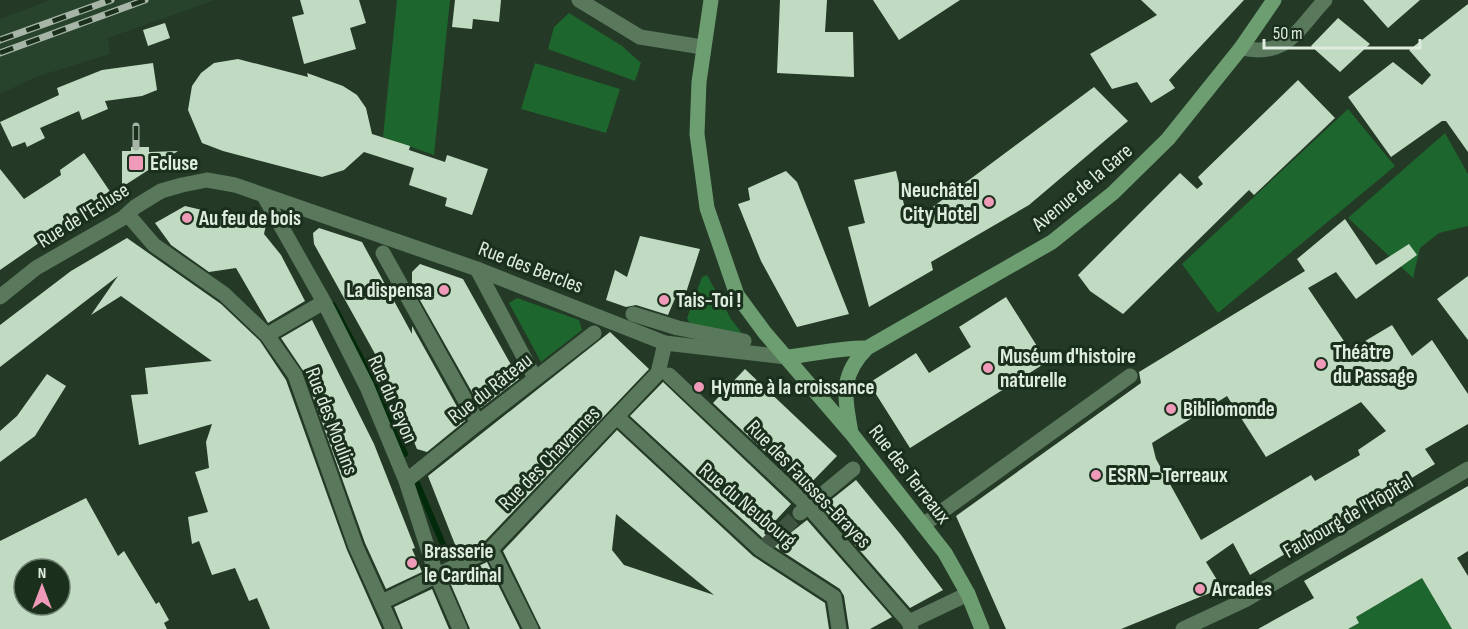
<svg xmlns="http://www.w3.org/2000/svg" width="1468" height="629" font-family="'Sofia Sans Condensed',sans-serif">
  <style>
    .built { fill: #27432b }
    .green { fill: #1d662d }
    .lines { fill: none; stroke-linecap: round; stroke-linejoin: round }
    .stream { stroke: #002a09; stroke-width: 6 }
    .building { fill: #c1dbc3; fill-rule: evenodd }
    .pedestrian-tunnel { stroke: #405442; stroke-width: 15; stroke-dasharray: 15 8; stroke-linecap: butt }
    .pedestrian { stroke: #59785c; stroke-width: 15 }
    .minor { stroke: #59785c; stroke-width: 15 }
    .tertiary { stroke: #59785c; stroke-width: 15 }
    .secondary { stroke: #6c9e71; stroke-width: 15 }
    .rail-casing { stroke: #a6b5a7; stroke-width: 7 }
    .rail { stroke: #1a2f1c; stroke-width: 4.5; stroke-dasharray: 14; stroke-linecap: butt }
    .poi-dot { fill: #ef9ab8; stroke: #1a2f1c; stroke-width: 2 }
    .labels { text-anchor: middle; stroke-width: 6; stroke-linejoin: round; paint-order: stroke }
    .poi-label { font-size: 21px; font-weight: bold; fill: #dfece0; stroke: #1a2f1c; text-anchor: start }
    .street-label { font-size: 21px; fill: #dfece0; stroke: #1a2f1c }
  </style>
  <rect width="100%" height="100%" fill="#243926"/>
  <path class="built" d="M50 0H215L108 38 110 54 36 77 0 94V19Z"/>
  <path class="green" d="M397 0H450L434 155 383 137Z
    M569 13 622 46 641 63 635 81 548 49 554 27Z
    M535 63 620 89 606 133 521 109Z
    M1348 109 1395 166 1218 313 1182 264Z
    M1445 133 1468 174V226L1439 233 1420 248 1413 278 1348 218Z
    M707 275 731 319 741 332 738 336 691 326 687 318 702 277Z
    M517 298 579 320 582 330 541 362 509 303Z
    M1422 578 1452 629H1348L1359 623 1356 617Z"/>
  <g class="lines">
    <path class="stream" d="M333 305 381 396 405 454
      M417 483 448 556"/>
  </g>
  <path class="building" d="M300 0H359L366 23 350 28 356 49 304 64 292 17 304 14Z
    M455 0H501L499 22 473 19 472 29 452 27Z
    M780 0H827L825 32H853L854 77 777 73Z
    M873 0H960L899 40Z
    M1141 0H1244L1169 80 1175 88 1151 103 1137 82 1112 89 1090 54 1157 15Z
    M1363 0H1420L1388 28Z
    M1468 4V152L1446 121H1442L1391 157 1348 97 1393 62 1422 85 1431 75 1409 50Z
    M1338 18 1370 44 1340 72 1311 46Z
    M165 23 170 38 148 46 143 30Z
    M238 59 308 77 307 73 343 86 357 95 366 108 372 134 410 146 409 150 445 162 447 155 488 169 472 215 445 206 447 198 409 185 414 168 364 152 344 170 322 177 223 151 202 143 188 110 192 86 201 73 214 63Z
    M153 63 157 90 142 96 105 101 108 109 82 120 79 111 40 128 45 138 27 147 25 142 12 147 0 122 59 95 57 88 102 70Z
    M1298 80 1335 118 1254 195 1249 190 1123 314 1090 291 1078 275 1180 173 1197 189 1203 184 1198 177Z
    M1094 87 1128 121 1029 205 931 262 933 270 869 307 848 227 865 223 854 180 896 171 906 213 914 211 918 218Z
    M131 147H149V152L178 151 122 187V151H131Z
    M84 153 111 193 0 270V169L24 199 61 175 60 170Z
    M786 171 797 182 849 314 797 327 761 261 738 204 750 200 748 188Z
    M185 206 266 225 264 234 281 255 305 301 268 323 236 268 209 272 171 245 155 223Z
    M1345 219 1376 265 1409 244 1417 255 1356 299 1336 272 1308 288 1350 350 1392 325 1412 356 1432 340 1468 394V424L1425 449 1435 464 1250 575 1233 543 1206 562 1222 588 1121 629H1006L956 516 1141 383 1139 372 1305 271 1297 259ZM1227 396 1266 457 1361 402 1386 431 1358 450 1360 455 1315 481 1311 475 1201 540 1156 459 1152 443Z
    M319 228 362 242 412 334V326L465 421 427 452 417 449 384 370 314 244 313 233Z
    M640 236 700 249 684 299 676 296 668 315 636 305 626 307 606 300 615 270 627 277Z
    M127 238 221 304 260 341 286 380 347 550 382 629H270L257 598 249 601 235 568 212 575 199 541 192 544 188 517 208 512 195 472 209 468 206 442 212 424 139 445 131 395 148 394 145 368 212 361 121 296 91 315 118 276 0 367V325L71 271Z
    M420 264 463 279 519 379 481 408 412 286V272Z
    M1468 276V340L1437 299Z
    M1006 297 1047 362 910 448 869 383 916 353 929 373 971 347 959 327Z
    M312 320 374 444 415 548 412 549 422 572 386 589 365 543 304 372 281 338Z
    M610 332 649 369 485 541 464 551 456 547 428 476Z
    M745 369 837 456 805 489 713 403Z
    M47 374 66 386 35 436 0 462V431L17 416Z
    M663 382 791 504 764 533 775 545 807 520 892 617 870 629H849L844 596 840 589 766 541 630 416Z
    M617 430 753 556 825 603 829 629H541L503 551ZM616 514 714 595 624 565 612 550Z
    M856 480 901 535 943 590 910 608 822 507Z
    M1468 486V551L1457 558 1468 576V629H1452L1422 578 1356 617 1359 623 1348 629H1258L1314 598 1304 581Z
    M86 498 118 556 124 551 156 604 159 602 169 620 164 623 167 629H0V541ZM24 569H60V605H24Z
    M487 562 520 629H470L449 580Z
    M432 589 449 629H403L394 607Z"/>
  <g class="lines">
    <path class="pedestrian-tunnel" d="M766 545 800 513"/>
    <path class="pedestrian" d="M264 196 324 302 367 387 406 481 436 574 460 629
      M128 215 154 245 224 294 267 335 295 375 356 547 393 629
      M633 314 678 328 744 341
      M267 335 324 302
      M669 375 809 507 909 622 911 629
      M617 417 760 549 834 597 839 629
      M406 481 478 423
      M800 513 853 469
      M923 525 1130 376
      M491 549 531 629
      M382 602 491 549 658 373 665 343
      M909 622 968 594"/>
    <path class="minor" d="M579 0 640 37 702 47
      M1241 48C1287 58 1297 30 1325 0
      M383 253 478 423 594 333
      M477 269 535 378
      M1183 629 1245 600 1468 469"/>
    <path class="tertiary" d="M0 297 36 268 123 218 135 207 161 191 182 185 207 180 235 185 477 269 665 343 786 357"/>
    <path class="secondary" d="M711 0 699 82 697 134 707 208 737 295 765 333 851 433 945 553 968 594 982 629
      M786 357C813 355 840 347 867 348
      M851 433C845 397 839 376 867 348L1052 242 1113 193 1168 139 1241 48 1274 0"/>
    <defs>
      <path id="rail" d="M0 40 111 0
        M0 53 145 0
        M136 126V147"/>
    </defs>
    <use href="#rail" class="rail-casing"/>
    <use href="#rail" class="rail"/>
  </g>
  <g class="poi-dot">
    <rect x="128" y="155" width="16" height="16" rx="3"/>
    <circle cx="989" cy="202" r="6"/>
    <circle cx="187" cy="218" r="6"/>
    <circle cx="444" cy="290" r="6"/>
    <circle cx="664" cy="300" r="6"/>
    <circle cx="1321" cy="364" r="6"/>
    <circle cx="988" cy="368" r="6"/>
    <circle cx="699" cy="387" r="6"/>
    <circle cx="1171" cy="409" r="6"/>
    <circle cx="1096" cy="475" r="6"/>
    <circle cx="412" cy="563" r="6"/>
    <circle cx="1200" cy="589" r="6"/>
  </g>
  <g class="labels">
    <g class="poi-label">
      <text x="150" y="170">Ecluse</text>
      <text x="977" y="197" text-anchor="end">Neuchâtel<tspan x="977" dy="24">City Hotel</tspan></text>
      <text x="199" y="225">Au feu de bois</text>
      <text x="432" y="297" text-anchor="end">La dispensa</text>
      <text x="676" y="307">Tais-Toi !</text>
      <text x="1333" y="359">Théâtre<tspan x="1333" dy="24">du Passage</tspan></text>
      <text x="1000" y="363">Muséum d'histoire<tspan x="1000" dy="24">naturelle</tspan></text>
      <text x="711" y="394">Hymne à la croissance</text>
      <text x="1183" y="416">Bibliomonde</text>
      <text x="1108" y="482">ESRN - Terreaux</text>
      <text x="424" y="558">Brasserie<tspan x="424" dy="24">le Cardinal</tspan></text>
      <text x="1212" y="596">Arcades</text>
    </g>
    <g class="street-label">
      <text transform="translate(1082 187) rotate(-40)" y="7">Avenue de la Gare</text>
      <text transform="translate(83 215) rotate(-32)" y="7">Rue de l'Ecluse</text>
      <text transform="translate(531 267) rotate(21)" y="7">Rue des Bercles</text>
      <text transform="translate(490 388) rotate(-38)" y="7">Rue du Râteau</text>
      <text transform="translate(393 399) rotate(66)" y="7">Rue du Seyon</text>
      <text transform="translate(332 421) rotate(69)" y="7">Rue des Moulins</text>
      <text transform="translate(549 458) rotate(-46)" y="7">Rue des Chavannes</text>
      <text transform="translate(910 474) rotate(52)" y="7">Rue des Terreaux</text>
      <text transform="translate(809 484) rotate(46)" y="7">Rue des Fausses-Brayes</text>
      <text transform="translate(748 505) rotate(40)" y="7">Rue du Neubourg</text>
      <text transform="translate(1348 516) rotate(-30)" y="7">Faubourg de l'Hôpital</text>
    </g>
  </g>
  <g transform="translate(42 587)"><circle r="28" fill="#1a2f1c" stroke="#697b6a" stroke-width="1.5"/>
  <path d="M0-4.5L10 22L0 15L-10 22Z" fill="#ef9ab8"/>
  <text y="-9" font-size="16" font-weight="bold" text-anchor="middle" fill="#dfece0">N</text>
  </g>
  <path d="M1264 39v9h156v-9" fill="none" stroke="#dfece0" stroke-width="3"/>
  <text x="1273" y="39" font-size="18" fill="#dfece0" stroke="#1a2f1c" stroke-width="4.5" paint-order="stroke">50 m</text>
</svg>
